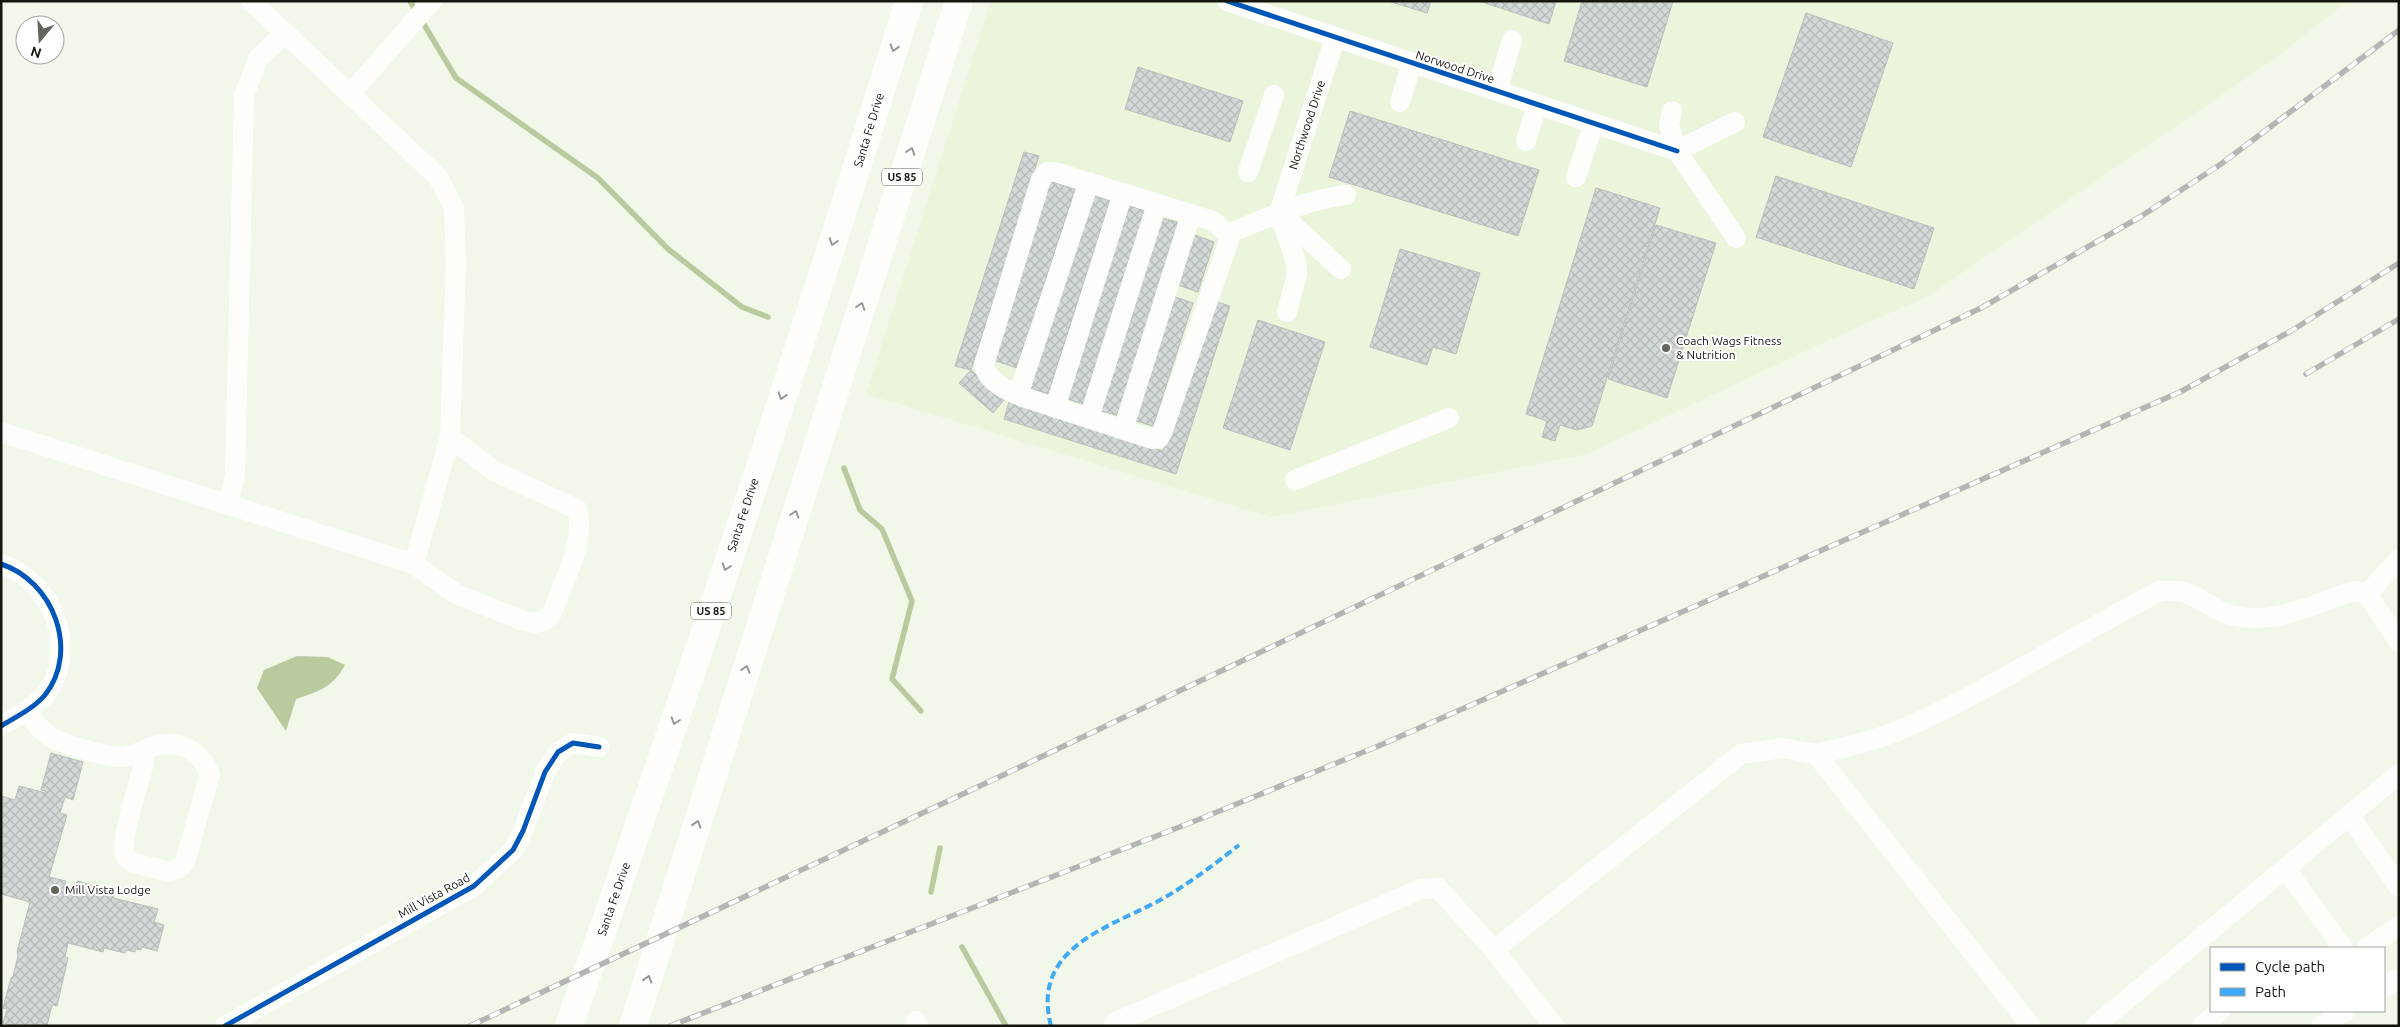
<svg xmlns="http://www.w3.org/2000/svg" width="2400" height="1027" font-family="Ubuntu,sans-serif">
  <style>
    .built { fill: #eaf5dc }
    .water { fill: #b9cb9e }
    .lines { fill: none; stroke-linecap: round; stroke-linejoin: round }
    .stream { stroke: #b9cb9e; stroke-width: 5.5 }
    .building { fill: url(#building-cross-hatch); stroke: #b8bebb }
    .minor { stroke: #fdfefc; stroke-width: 20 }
    .highway { stroke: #fdfefc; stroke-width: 28 }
    .rail-casing { stroke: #b5b6b3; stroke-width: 5.5 }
    .rail { stroke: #fff; stroke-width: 4; stroke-dasharray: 11; stroke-linecap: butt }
    .quiet { stroke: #3fa9f5; stroke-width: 4; stroke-dasharray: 8 4; stroke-linecap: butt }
    .cycleway-casing { stroke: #fff; stroke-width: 8 }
    .cycleway { stroke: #0057b8; stroke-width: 5 }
    .oneway { stroke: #949691 }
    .poi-dot { fill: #61655b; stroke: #fff; stroke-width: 2 }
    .labels { text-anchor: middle; stroke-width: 4; stroke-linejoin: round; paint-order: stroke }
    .shield { fill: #fff; stroke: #5a5d56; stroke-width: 1 }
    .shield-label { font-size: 11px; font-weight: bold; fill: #13170e }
    .street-label { font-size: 12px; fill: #13170e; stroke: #fff }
    .poi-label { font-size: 12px; fill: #13170e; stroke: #fff; text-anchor: start }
  </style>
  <defs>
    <pattern id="building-cross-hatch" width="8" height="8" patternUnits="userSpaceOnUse" patternTransform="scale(1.25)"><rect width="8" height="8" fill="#d3d9d7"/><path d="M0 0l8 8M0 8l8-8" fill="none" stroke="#b4bab7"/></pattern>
  </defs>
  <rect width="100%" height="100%" fill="#f1f7e9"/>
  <path class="built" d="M991 1H2348L2274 59 1928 296 1831 339 1587 454 1271 517 866 394Z"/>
  <path class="water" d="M297 656 328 657 345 665C333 687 320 691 296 699L286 731 257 688 264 670Z"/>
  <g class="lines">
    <path class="stream" d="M410 1 456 78 598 178 668 249 742 307 768 317
      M844 468 860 510 882 529 912 601 892 679 921 711
      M931 892 940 848
      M962 947 1006 1026"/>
  </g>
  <path class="building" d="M1388 1H1431L1427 13Z
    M1479 1H1556L1549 24Z
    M1582 1H1673L1647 87 1564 61Z
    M1806 13 1893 43 1851 167 1763 137Z
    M1138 67 1243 101 1230 142 1125 109Z
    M1350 111 1539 170 1518 236 1329 177Z
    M1024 152 1039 156 971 370 955 366Z
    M1776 176 1934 228 1914 289 1756 237Z
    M1050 181 1075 189 1017 368 993 360Z
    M1596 188 1660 208 1592 426 1577 430 1560 425 1555 441 1542 437 1547 421 1526 414Z
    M1091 195 1110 201 1048 394 1030 388Z
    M1127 205 1145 211 1083 404 1065 398Z
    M1159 217 1180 223 1119 416 1098 410Z
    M1656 225 1716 243 1667 398 1608 379Z
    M1192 234 1214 242 1198 292 1175 284Z
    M1400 249 1480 273 1456 354 1433 347 1427 365 1370 347Z
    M1172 296 1193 303 1153 426 1133 420Z
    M1211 300 1230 306 1176 474 1004 419 1009 402 1163 451Z
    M1258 320 1325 342 1290 450 1223 428Z
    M971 370 1004 400 993 413 959 383Z
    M51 753 83 762 73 800 65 797 60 813 67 815 49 877 66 881 65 886 73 888 78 881 114 892 113 898 158 909 154 922 164 925 157 951 142 947 141 950 135 949V952L127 950 125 953 104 948 103 952 68 943 65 957 68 958 57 1006 52 1005 47 1026H15L3 1023 7 1009 3 1008 11 978 13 976 18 956 17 952 30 902 1 894V796L15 800 19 786 46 793V791L41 790Z"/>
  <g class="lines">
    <path class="minor" d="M1227 1 1677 151
      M1497 91 1512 40
      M350 94 432 1
      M1400 102 1412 63
      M1672 111 1669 125 1677 151 1736 238
      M1526 141 1537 105
      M1677 151 1735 122
      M1248 172 1274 95
      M1576 177 1594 123
      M1279 213 1335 38
      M1279 213 1296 262 1297 274 1287 312
      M1281 214 1341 269
      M1228 234 1213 221 1055 172H1047L1041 179 984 365C987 382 1008 391 1023 397L1152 439 1159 438 1162 433 1228 243V234C1266 218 1305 200 1346 195
      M1018 395 1089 182
      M1055 408 1123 193
      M1089 418 1157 204
      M1123 430 1191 214
      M1 432 414 564 450 437 456 263 454 208 438 177 251 1
      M1295 480 1449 418
      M228 505 235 475 244 95 258 59 285 33
      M1 564C53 581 80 650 45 695 34 708 16 717 1 726
      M414 564 456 594 521 620 535 623 546 620 553 611C564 579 586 542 577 509L494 471 450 437
      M2367 594 2399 559
      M26 711C33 720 40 730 49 736 61 744 104 756 119 757 132 758 143 749 155 746 179 739 201 751 210 774L185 862C178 871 168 873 158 869 148 866 132 865 126 857 118 846 140 779 144 763L143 751
      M2349 815 2399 887
      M2285 868 2343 948
      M2366 948 2399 926
      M1494 950 1741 754 1782 748 1816 754
      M2384 987 2399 978
      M916 1021 918 1026
      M225 1026 474 886 513 850 523 831 545 772 558 752 573 743 599 747
      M1113 1026 1116 1022 1421 889 1438 888 1494 950 1554 1026
      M2031 1026 1816 754C1847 747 1878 740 1907 727 1994 688 2075 635 2160 591 2197 587 2200 606 2231 615 2274 627 2314 603 2354 591L2367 594 2399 642
      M2095 1026 2399 774
      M2202 1026 2220 1011
      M2321 1026 2345 1011"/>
    <path class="highway" d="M569 1026C689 686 802 345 909 1
      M633 1026 959 1"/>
    <defs>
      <path id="rail" d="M2306 374 2399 319
        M470 1026 999 777 1981 308 2140 217 2221 164 2399 30
        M670 1026 1200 819 1383 744 2180 392 2291 331 2399 263"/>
    </defs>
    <use href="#rail" class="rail-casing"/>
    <use href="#rail" class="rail"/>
    <path class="quiet" d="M1051 1026C1030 946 1112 927 1164 898 1191 882 1215 864 1239 845"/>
    <defs>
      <path id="cycleway" d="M1227 1 1677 151
        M1 564C53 581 80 650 45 695 34 708 16 717 1 726
        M225 1026 474 886 513 850 523 831 545 772 558 752 573 743 599 747"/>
    </defs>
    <use href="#cycleway" class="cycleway-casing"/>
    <use href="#cycleway" class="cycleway"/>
  </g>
  <defs><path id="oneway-chevron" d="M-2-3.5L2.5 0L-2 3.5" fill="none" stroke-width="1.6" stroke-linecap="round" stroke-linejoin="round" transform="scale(1.25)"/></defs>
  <g class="oneway">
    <use href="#oneway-chevron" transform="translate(894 48) rotate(107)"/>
    <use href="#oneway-chevron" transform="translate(911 151) rotate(-72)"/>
    <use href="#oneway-chevron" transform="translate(833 242) rotate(108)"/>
    <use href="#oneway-chevron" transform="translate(861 306) rotate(-72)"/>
    <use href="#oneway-chevron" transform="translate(782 396) rotate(108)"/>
    <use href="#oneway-chevron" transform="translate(795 514) rotate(-72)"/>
    <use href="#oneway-chevron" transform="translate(726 567) rotate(108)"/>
    <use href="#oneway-chevron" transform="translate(746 669) rotate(-72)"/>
    <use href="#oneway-chevron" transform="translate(675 721) rotate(108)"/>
    <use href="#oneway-chevron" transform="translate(697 824) rotate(-73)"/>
    <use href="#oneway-chevron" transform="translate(648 979) rotate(-73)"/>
  </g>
  <g class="poi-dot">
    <circle cx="1666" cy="348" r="5"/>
    <circle cx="55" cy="890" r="5"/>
  </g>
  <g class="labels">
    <g class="shield">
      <rect x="882" y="168.5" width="40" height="17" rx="4"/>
      <rect x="691" y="602.5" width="40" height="17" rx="4"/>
    </g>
    <g class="shield-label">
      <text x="902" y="181">US 85</text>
      <text x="711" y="615">US 85</text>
    </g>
    <g class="street-label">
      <text transform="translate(1455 67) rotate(18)" y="4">Norwood Drive</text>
      <text transform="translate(1307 125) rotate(-72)" y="4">Northwood Drive</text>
      <text transform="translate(869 130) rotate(-73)" y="4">Santa Fe Drive</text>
      <text transform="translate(743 515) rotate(-72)" y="4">Santa Fe Drive</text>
      <text transform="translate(434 896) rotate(-29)" y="4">Mill Vista Road</text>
      <text transform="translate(614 899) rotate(-71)" y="4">Santa Fe Drive</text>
    </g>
    <g class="poi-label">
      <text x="1676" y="345">Coach Wags Fitness<tspan x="1676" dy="14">&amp; Nutrition</tspan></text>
      <text x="65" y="894">Mill Vista Lodge</text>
    </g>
  </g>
  <rect width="2400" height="1027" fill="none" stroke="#13170e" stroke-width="5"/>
  <rect x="2210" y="947" width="175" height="65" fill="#ffffff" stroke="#a1a29f"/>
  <rect x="2220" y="963" width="25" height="8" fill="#0057b8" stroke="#a1a29f"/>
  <text x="2255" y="972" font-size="15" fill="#13170e">Cycle path</text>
  <rect x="2220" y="988" width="25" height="8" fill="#3fa9f5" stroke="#a1a29f"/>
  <text x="2255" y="997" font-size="15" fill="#13170e">Path</text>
  <g transform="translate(40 40) rotate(198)"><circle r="24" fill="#ffffff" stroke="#a1a29f"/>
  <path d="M0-4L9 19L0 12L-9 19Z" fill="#61655b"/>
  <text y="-8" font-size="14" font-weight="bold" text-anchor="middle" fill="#13170e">N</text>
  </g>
</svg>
